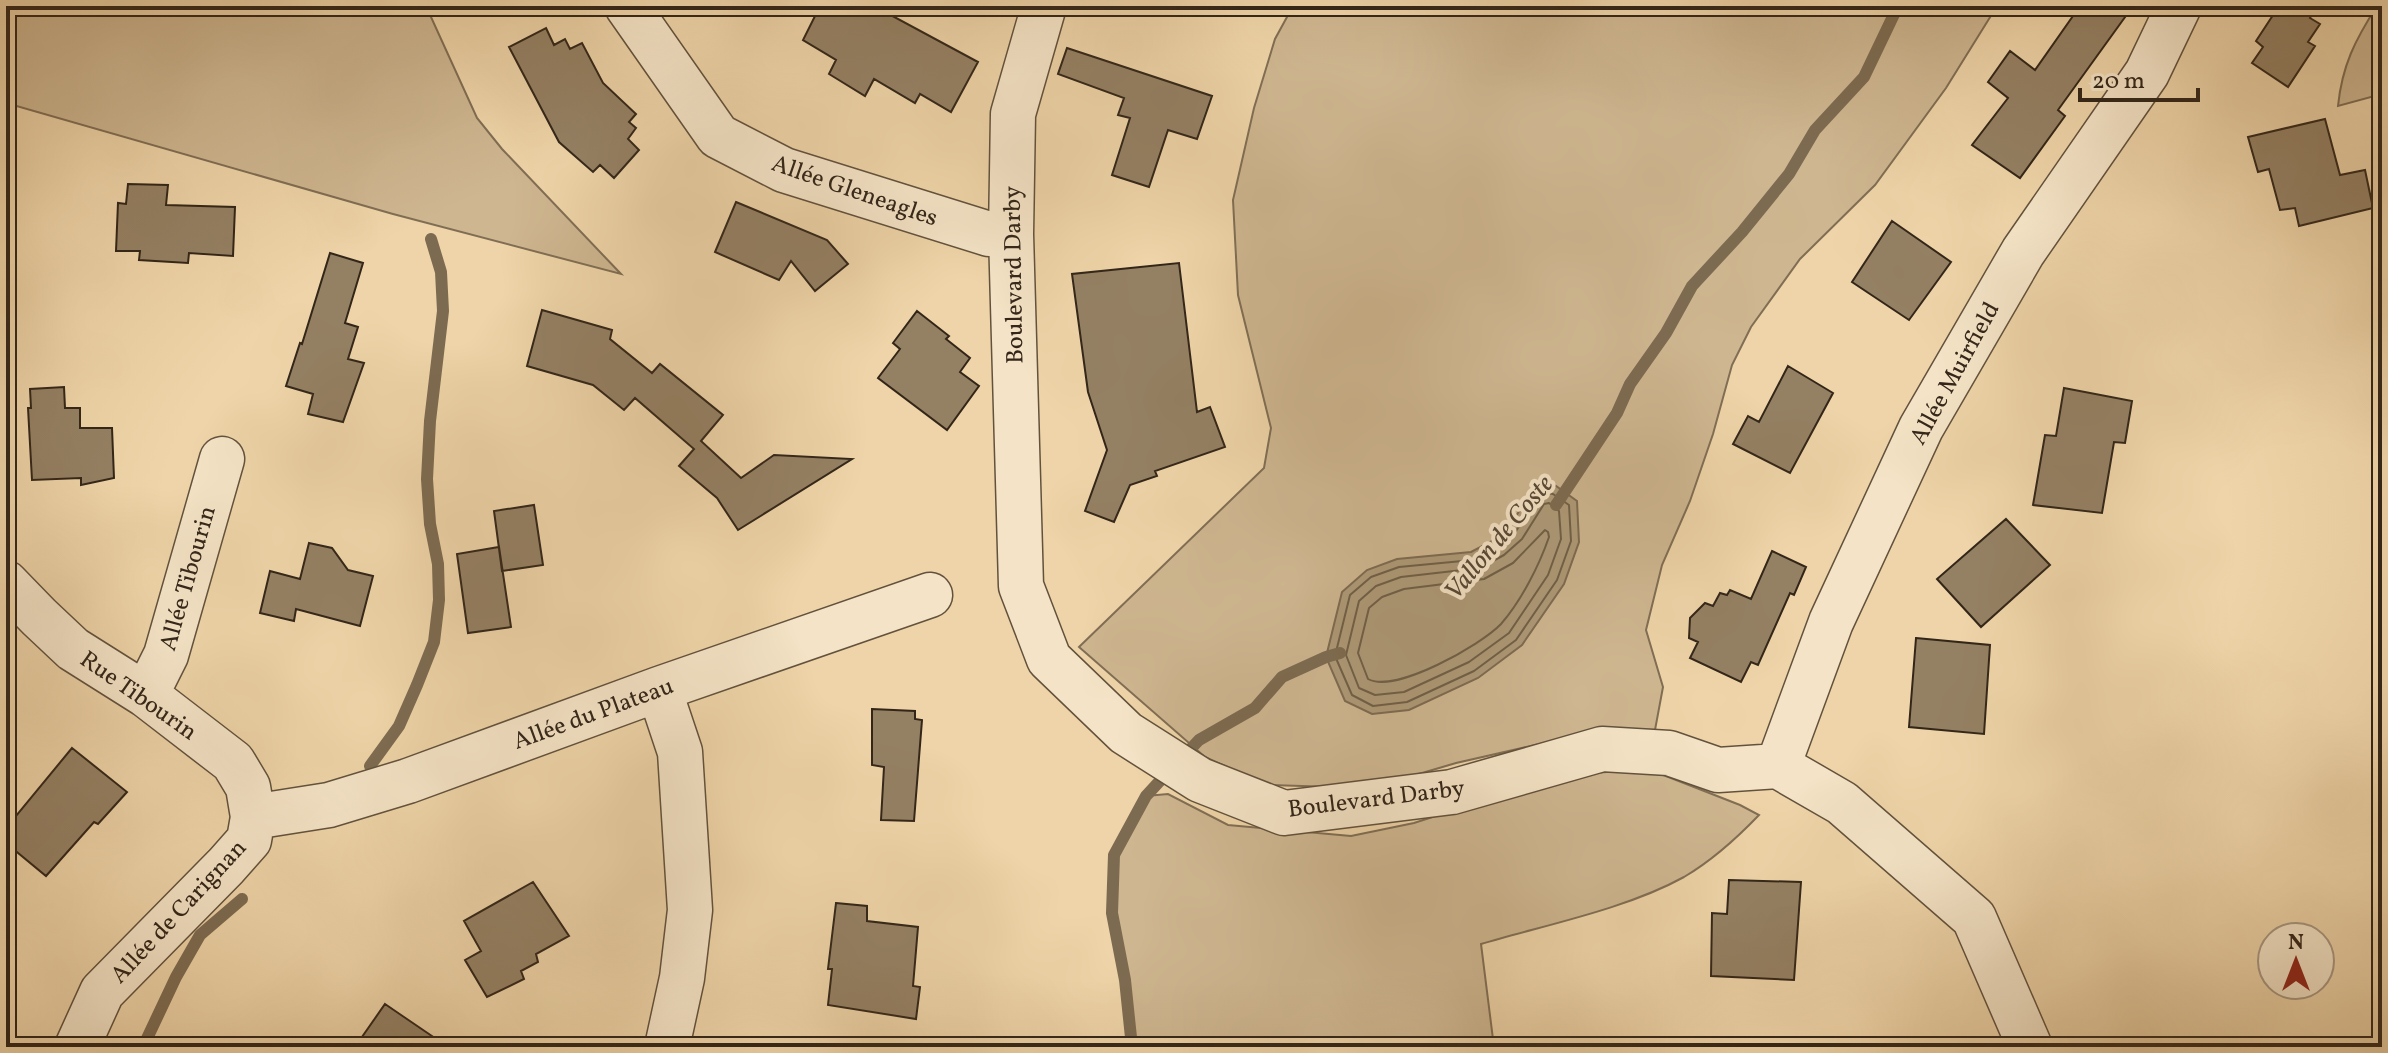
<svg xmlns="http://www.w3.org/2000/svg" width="2388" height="1053" font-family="Vollkorn,serif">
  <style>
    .green { fill: #ceb690; stroke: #806e54; stroke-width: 2 }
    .water { fill: #ae9977; stroke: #7d6b51; stroke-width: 2 }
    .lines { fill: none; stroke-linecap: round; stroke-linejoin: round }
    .shore { stroke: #706048; stroke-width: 2 }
    .stream { stroke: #7d6b51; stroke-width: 12 }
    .building { fill: #948063; stroke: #332619; stroke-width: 2 }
    .minor-casing { stroke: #62523d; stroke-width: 47 }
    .minor { stroke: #f4e3c6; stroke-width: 44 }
    .labels { text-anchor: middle; stroke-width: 8; stroke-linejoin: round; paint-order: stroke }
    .street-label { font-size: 24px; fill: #332619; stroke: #f4e3c6 }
    .water-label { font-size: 26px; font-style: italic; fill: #584835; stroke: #f4e3c6 }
  </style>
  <rect width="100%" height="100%" fill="#eed4a8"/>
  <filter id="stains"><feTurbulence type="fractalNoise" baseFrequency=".0025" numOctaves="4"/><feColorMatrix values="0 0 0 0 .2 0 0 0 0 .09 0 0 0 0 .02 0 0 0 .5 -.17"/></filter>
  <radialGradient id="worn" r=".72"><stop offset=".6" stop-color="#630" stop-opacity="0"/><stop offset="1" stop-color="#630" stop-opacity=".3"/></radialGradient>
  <path class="green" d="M6 6H426L477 118 502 149 621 274 393 214 6 103Z
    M1293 6H1997L1946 88 1875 185 1800 259 1751 327 1732 365 1713 434 1690 501 1662 565 1646 630 1663 687 1655 730 1606 729 1456 763 1395 781 1334 787 1267 785 1205 757 1079 647 1264 468 1271 428 1238 295 1233 200 1254 108 1275 39Z
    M2377 6H2382V94L2338 106C2342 66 2355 40 2377 6Z
    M1648 769 1740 805 1759 815C1736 839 1713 860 1684 877 1626 909 1545 925 1481 944L1494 1047H1131L1125 980 1112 913 1114 855 1146 796 1168 794 1228 825 1351 836 1414 823 1476 803 1593 773Z"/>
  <path class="water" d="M1537 482 1556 486 1577 501 1579 542 1564 584 1522 645 1478 678 1409 710 1372 714 1345 701 1326 657 1342 592 1367 570 1397 559 1471 552 1494 540 1510 526Z"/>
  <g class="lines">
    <path class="shore" d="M1542 492 1553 494 1569 505 1571 541 1557 580 1516 640 1474 671 1407 702 1373 706 1352 695 1335 656 1350 595 1371 577 1399 567 1473 560 1497 547 1516 531Z
      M1549 503 1559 511 1561 539 1548 575 1509 633 1469 662 1404 692 1375 695 1359 688 1346 655 1359 601 1376 586 1401 577 1480 568 1504 555 1522 539 1544 504Z
      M1545 530 1548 532 1549 537C1539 566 1521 601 1501 624 1481 645 1395 694 1368 679L1358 653 1369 608 1382 597 1404 589 1484 579 1513 563Z"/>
    <path class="stream" d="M1556 505 1617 413 1630 384 1666 333 1692 286 1742 232 1789 174 1815 130 1864 77 1898 6
      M1182 758 1199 740 1255 708 1282 677 1326 657 1340 653
      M370 766 399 726 417 685 434 642 439 600 438 564 430 524 427 479 430 421 443 311 441 272 431 239
      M143 1047 176 977 200 935 242 899
      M1132 1047 1125 980 1112 913 1114 855 1146 796 1169 771"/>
  </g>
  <path class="building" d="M820 6H874L978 62 951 112 920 94 915 103 874 79 865 96 829 74 836 60 803 40Z
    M2080 6H2133L2058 110 2065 116 2020 178 1972 145 2008 98 1988 82 2010 51 2035 70Z
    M2279 6H2317L2310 18 2320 24 2308 42 2315 46 2288 87 2252 63 2263 47 2256 41Z
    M546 28 554 45 565 39 570 49 582 43 603 83 636 114 629 122 636 128 628 139 639 150 614 178 600 165 593 172 559 142 509 47Z
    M1067 48 1212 96 1197 139 1168 130 1149 187 1112 175 1130 118 1118 115 1124 98 1058 74Z
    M2325 119 2340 175 2365 170 2373 208 2299 226 2295 208 2280 210 2269 169 2258 172 2248 137Z
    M128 184 168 185 166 205 235 207 233 256 189 253 188 263 139 260 140 251H116L118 203 126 204Z
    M736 202 827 240 848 264 815 291 791 261 779 280 715 252Z
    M1892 221 1951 262 1909 320 1852 282Z
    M330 253 363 263 345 323 358 327 348 359 364 363 343 422 308 414 313 394 286 386 300 343 302 344Z
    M1179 263 1197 412 1210 407 1225 447 1155 471 1157 476 1130 485 1114 522 1085 511 1107 450 1088 392 1072 274Z
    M542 310 612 330 610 339 652 373 660 364 723 415 701 441 741 478 774 455 852 459 738 530 717 498 679 466 694 449 635 398 624 410 593 385 527 366Z
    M917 311 949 336 946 339 970 358 960 372 979 386 947 430 878 378 900 349 893 343Z
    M1788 366 1833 393 1790 473 1733 444 1748 416 1759 422Z
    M64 387 65 408H80V428H112L114 478 81 485V478L32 480 28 408H31L30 389Z
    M2064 388 2132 401 2125 443 2114 442 2102 513 2033 505 2045 435 2056 436Z
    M534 505 543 565 502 571 494 511Z
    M2006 519 2050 565 1981 627 1937 579Z
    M309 543 332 548 348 570 373 576 360 626 296 609 294 621 260 613 270 571 300 579Z
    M499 547 511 627 468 633 457 554Z
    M1772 551 1806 567 1794 595 1790 593 1758 665 1751 662 1741 682 1690 658 1698 642 1689 638 1690 618 1705 603 1713 606 1720 593 1727 595 1730 590 1751 599Z
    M1916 638 1990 645 1984 734 1909 727Z
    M872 709 915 711V719L922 720 914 821 881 820 884 767 872 765Z
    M72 748 127 792 98 824 94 822 46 876 6 843V828Z
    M1729 880 1801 882 1794 980 1711 976 1712 913 1727 914Z
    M533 882 569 936 536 954 538 962 521 971 524 979 487 997 465 960 481 951 464 921Z
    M836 903 867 906V921L918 927 913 986 920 987 916 1019 828 1005 832 969H828Z
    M385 1004 404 1017 448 1047H355Z"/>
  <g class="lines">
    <defs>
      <path id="minor" d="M627 6 718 136 784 170 989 234H1011
        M1044 6 1013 114 1011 234 1021 586 1049 659 1126 733 1200 780 1284 813 1452 792 1602 749 1669 753 1718 770 1778 766 1842 803 1974 918 2030 1047
        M6 583 39 617 73 649 146 695 233 762 248 787 253 817 249 840 226 866 102 992 77 1047
        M659 689 680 752 690 910 682 978 667 1047
        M146 695 166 655 222 459
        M1778 766 1831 622 1921 428 2023 252 2147 73 2179 6
        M253 817 329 805 408 781 659 689 930 595"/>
    </defs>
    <use href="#minor" class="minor-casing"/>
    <use href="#minor" class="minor"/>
  </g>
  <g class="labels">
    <g class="street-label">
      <text transform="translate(855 190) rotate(19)" y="8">Allée Gleneagles</text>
      <text transform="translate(1013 275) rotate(-91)" y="8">Boulevard Darby</text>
      <text transform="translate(1954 373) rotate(-61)" y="8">Allée Muirfield</text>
      <text transform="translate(187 578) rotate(-74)" y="8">Allée Tibourin</text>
      <text transform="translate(139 695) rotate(35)" y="8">Rue Tibourin</text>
      <text transform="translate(593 713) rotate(-20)" y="8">Allée du Plateau</text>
      <text transform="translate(1376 798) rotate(-7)" y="8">Boulevard Darby</text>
      <text transform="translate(178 911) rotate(-47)" y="8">Allée de Carignan</text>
    </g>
    <g class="water-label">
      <text transform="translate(1498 537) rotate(-50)" y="9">Vallon de Coste</text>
    </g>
  </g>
  <rect width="2388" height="1053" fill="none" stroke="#eed4a8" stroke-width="32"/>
  <rect x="8" y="8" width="2372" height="1037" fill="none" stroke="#332619" stroke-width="4"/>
  <rect x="16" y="16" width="2356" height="1021" fill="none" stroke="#332619" stroke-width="2"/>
  <g transform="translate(2296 961)"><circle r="38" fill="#f4e3c6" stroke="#a79781" stroke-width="2"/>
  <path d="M0-6L14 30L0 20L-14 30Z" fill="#8f2418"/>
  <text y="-12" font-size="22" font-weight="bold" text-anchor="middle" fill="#332619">N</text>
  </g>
  <path d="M2080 88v12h118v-12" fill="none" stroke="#332619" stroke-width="4"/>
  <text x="2092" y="88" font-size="24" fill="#332619" stroke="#f4e3c6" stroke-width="6" paint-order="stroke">20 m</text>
  <rect width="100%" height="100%" filter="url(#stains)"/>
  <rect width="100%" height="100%" fill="url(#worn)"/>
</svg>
